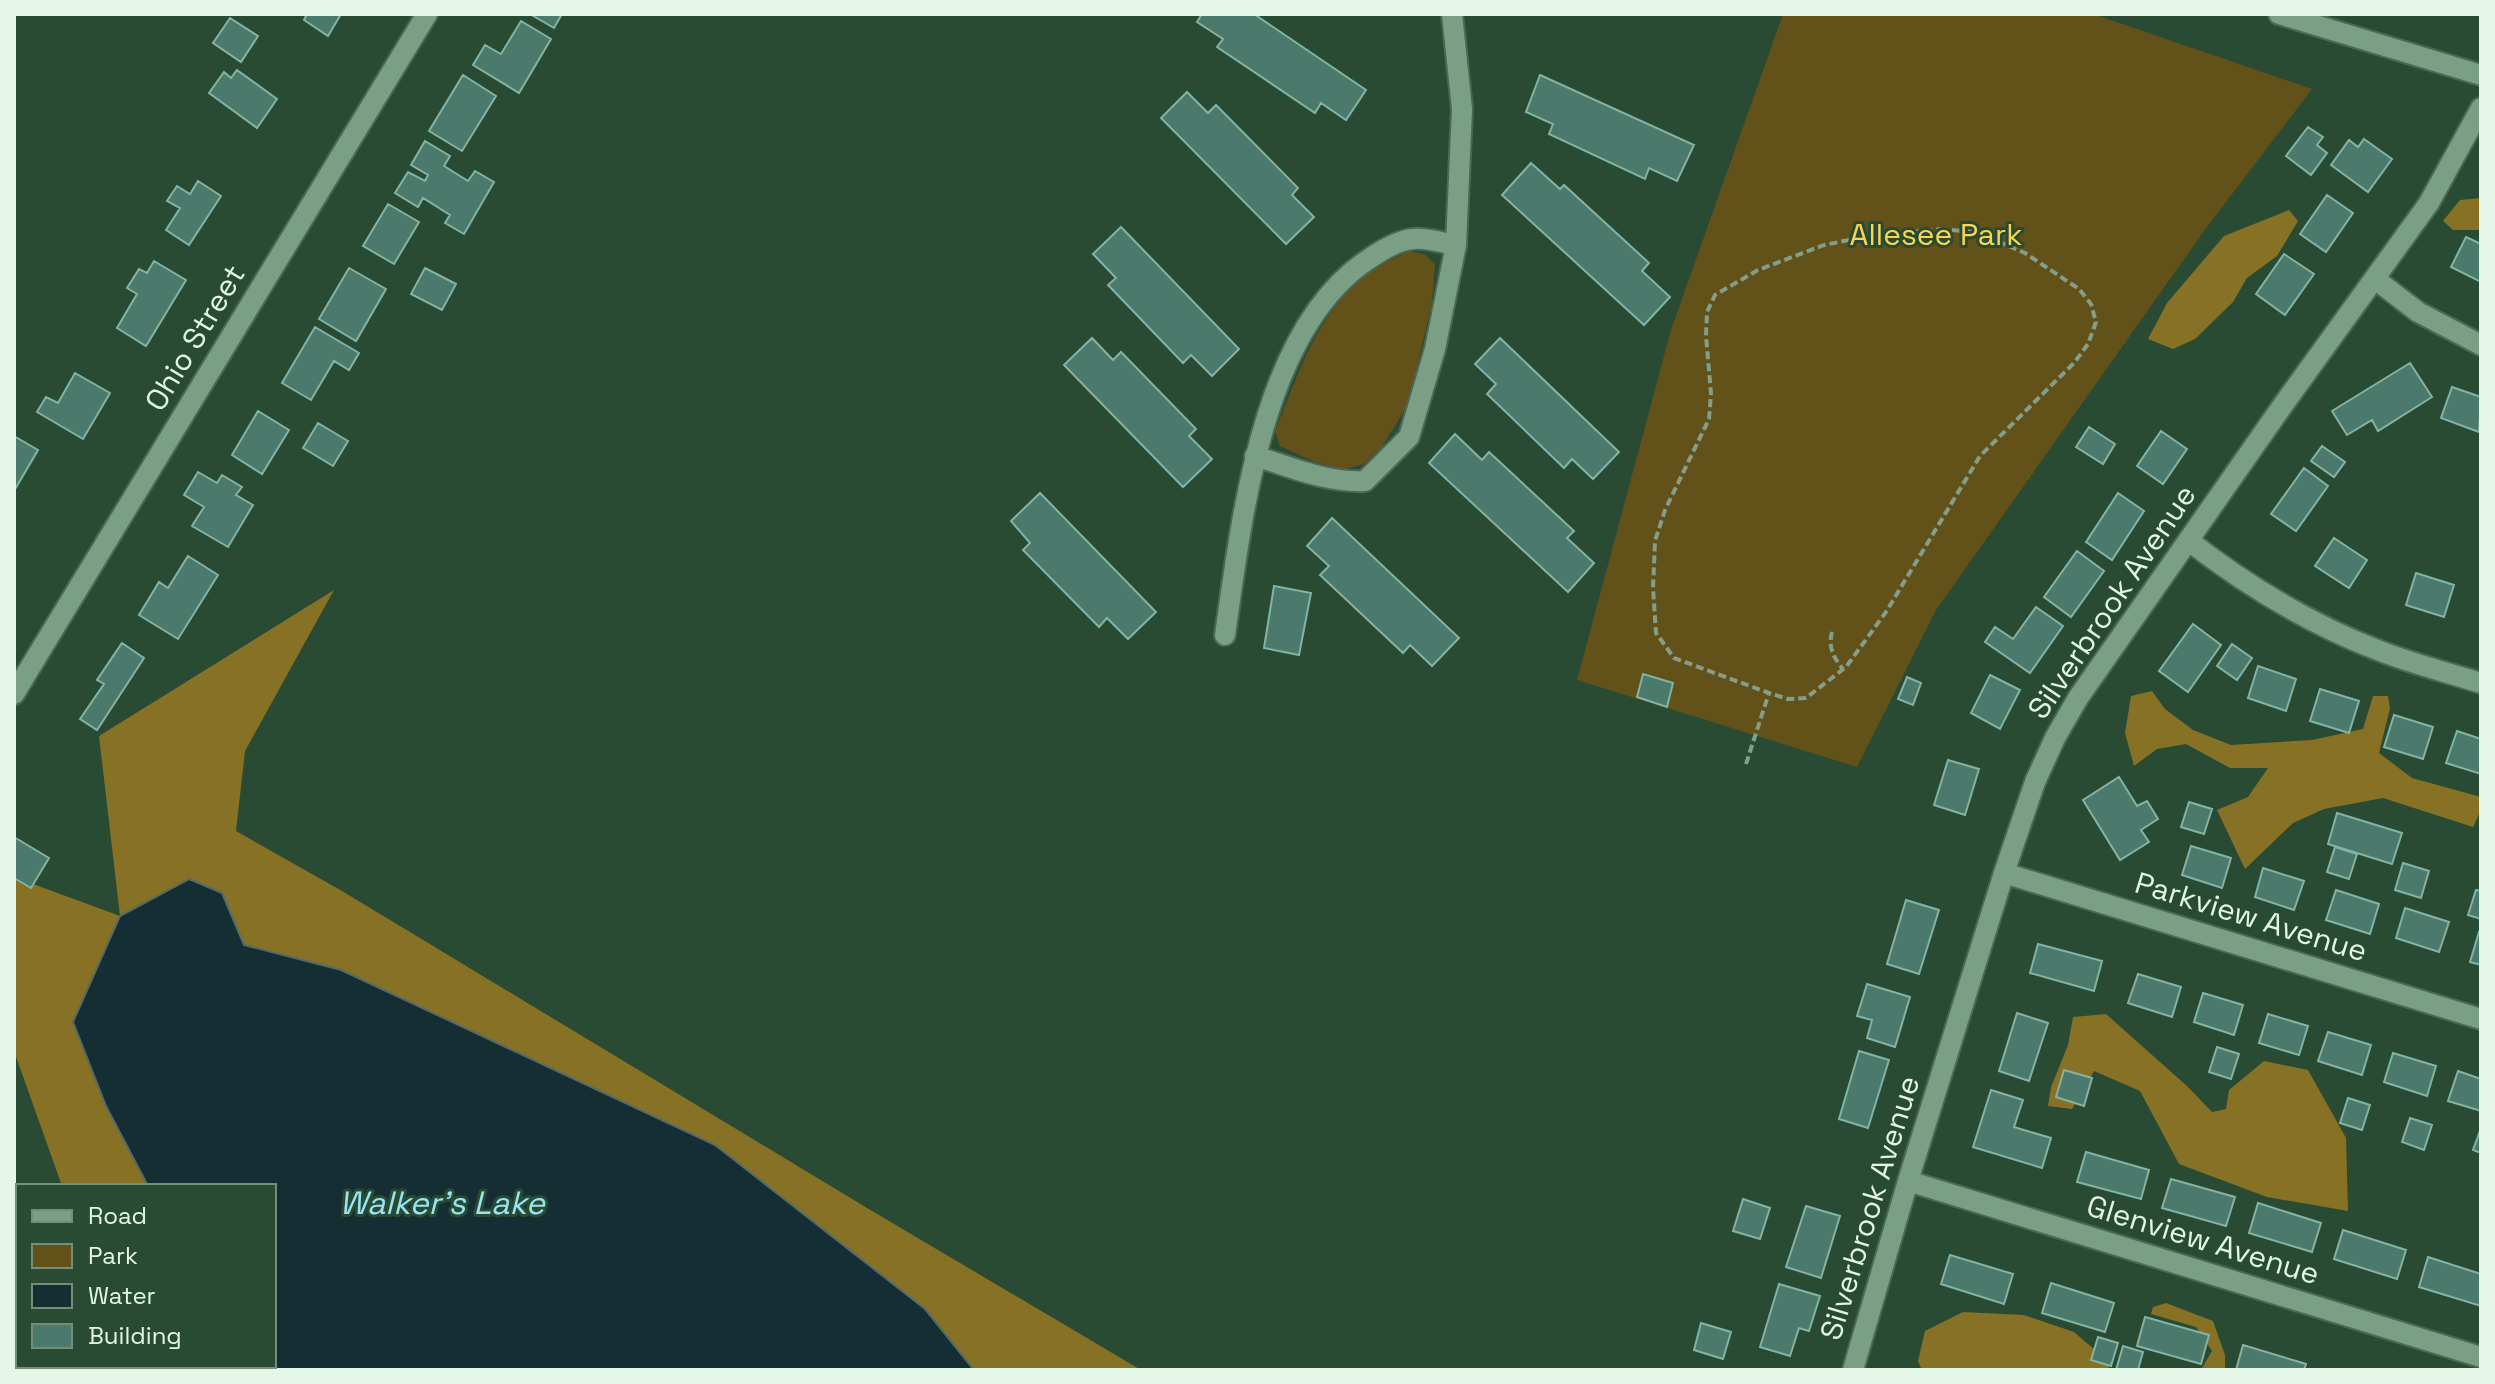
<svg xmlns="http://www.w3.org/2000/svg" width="2495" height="1384" font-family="'Space Grotesk',sans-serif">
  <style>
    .green { fill: #625118 }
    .forest { fill: #867125 }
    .water { fill: #152e33; stroke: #536a69; stroke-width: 2 }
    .building { fill: #4b7a6c; stroke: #83b3a4; stroke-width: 2 }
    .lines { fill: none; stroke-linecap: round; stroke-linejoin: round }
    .minor-casing { stroke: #4a6854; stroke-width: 24 }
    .path { stroke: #839e8b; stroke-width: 4; stroke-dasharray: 8 4; stroke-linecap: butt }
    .minor { stroke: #7b9f84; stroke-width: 20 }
    .labels { text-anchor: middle; stroke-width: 6; stroke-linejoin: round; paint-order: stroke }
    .park-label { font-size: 30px; fill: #fbd54f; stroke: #294b34 }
    .street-label { font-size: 30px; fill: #e3f6e8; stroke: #294b34 }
    .water-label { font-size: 32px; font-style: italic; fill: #99e3f3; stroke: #294b34 }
  </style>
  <rect width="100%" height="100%" fill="#294b34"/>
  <path class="green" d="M1783 14H2093L2312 89 2204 231 1936 610 1857 767 1577 680 1671 330Z
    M1408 251 1424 254 1435 264 1432 302 1409 403 1382 447 1364 464 1342 470 1315 462 1280 446 1275 431C1300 371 1316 313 1370 272 1381 264 1396 258 1408 251Z"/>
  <path class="forest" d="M2481 198V230H2453L2443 221 2460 200Z
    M2289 210 2298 221 2277 256 2247 278 2233 302 2195 339 2173 349 2148 339 2167 303 2224 236Z
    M334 590 245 751 236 831 342 891 867 1208 1141 1370H974L925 1309 715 1145 341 970 244 945 222 893 73 1022 106 1106 148 1186H62L14 1051V877L120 916 99 736Z
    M2152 691 2165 709 2193 730 2231 745 2312 740 2363 729 2373 696H2388L2390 708 2379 753 2412 778 2481 797V810L2473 827 2383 798 2324 809 2293 823 2245 869 2217 810 2248 797 2268 768H2230L2186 744 2157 749 2134 766 2125 733 2131 696Z
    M2106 1014 2188 1087 2212 1112 2226 1109 2229 1090 2264 1061 2308 1070 2346 1138 2348 1211 2267 1197 2179 1164 2140 1091 2094 1071 2072 1109 2048 1106 2051 1087 2068 1045 2073 1017Z
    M2166 1303 2213 1321 2225 1355V1370H2176L2202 1368 2212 1351 2196 1327 2151 1314 2153 1307Z
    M1963 1312 2024 1315 2074 1332 2111 1364 2107 1370H1922L1918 1361 1925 1331Z
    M163 1366H242L244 1370H163Z"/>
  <path class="water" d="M189 879 222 893 244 945 341 970 715 1145 925 1309 974 1370H244L242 1366H274V1186H148L106 1106 73 1022 120 916Z"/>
  <path class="building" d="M307 14H341L328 36 304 20Z
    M530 14H562L554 28Z
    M1202 14H1254L1366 90 1346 120 1321 103 1315 113 1217 47 1223 39 1197 22Z
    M230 18 258 36 241 62 213 43Z
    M521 21 551 39 519 93 473 65 485 45 501 54Z
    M237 70 277 99 257 128 209 93 224 72 231 78Z
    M463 75 496 96 462 151 429 131Z
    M1540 75 1694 145 1677 181 1649 168 1645 179 1549 134 1553 124 1526 112Z
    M1187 92 1208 113 1216 105 1298 188 1292 195 1314 217 1286 244 1161 118Z
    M2308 127 2323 137 2317 145 2327 153 2311 175 2286 156Z
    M2364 139 2392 159 2368 192 2331 165 2349 140 2358 147Z
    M425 141 450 156 444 166 468 181 475 171 494 182 464 234 445 223 450 215 423 198 418 207 395 193 408 172 425 181 428 175 411 165Z
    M1531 163 1560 189 1564 185 1649 263 1642 271 1670 297 1644 325 1502 195Z
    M198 181 221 196 189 245 166 230 180 208 167 201 177 186 190 194Z
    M2327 195 2353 213 2326 252 2300 234Z
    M388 204 419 222 394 264 363 246Z
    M1121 227 1239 349 1212 376 1191 355 1183 363 1108 285 1116 278 1093 254Z
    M2466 237 2481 244V282L2451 267Z
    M2284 254 2314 274 2285 315 2256 294Z
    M154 261 186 280 146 346 117 328 137 294 127 288 139 269 147 273Z
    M349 268 386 289 356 341 319 319Z
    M425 268 456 284 442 310 411 294Z
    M315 327 359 353 349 370 334 361 311 400 282 383Z
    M1092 338 1113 360 1121 352 1196 429 1189 436 1212 459 1183 487 1064 365Z
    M1500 338 1619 452 1593 479 1572 459 1564 468 1487 394 1496 384 1475 364Z
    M2410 363 2432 397 2378 431 2372 420 2347 435 2332 411Z
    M75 373 110 393 83 439 37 412 46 397 58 403Z
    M2452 387 2481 397 2479 432 2441 418Z
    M258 411 289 430 262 474 232 455Z
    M318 423 348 441 333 466 303 448Z
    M2089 427 2115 444 2103 464 2076 447Z
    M2161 431 2187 449 2163 484 2137 466Z
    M1455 434 1482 460 1489 452 1574 531 1567 538 1594 563 1568 592 1429 463Z
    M14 436 38 450 14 491Z
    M2322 446 2345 462 2334 477 2311 461Z
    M2304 468 2328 486 2296 531 2271 514Z
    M198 472 217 483 222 475 242 487 236 495 253 505 228 547 192 526 204 507 184 495Z
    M1040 493 1156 612 1128 639 1107 618 1099 627 1023 550 1030 543 1011 521Z
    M2118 493 2144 511 2112 560 2086 542Z
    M1332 518 1459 638 1432 666 1410 645 1403 653 1320 575 1329 566 1307 546Z
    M2334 538 2367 560 2349 588 2315 566Z
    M2077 551 2104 571 2071 617 2044 597Z
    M188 556 218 575 178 639 139 615 159 582 168 588Z
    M2416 573 2454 585 2444 617 2406 605Z
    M1274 586 1311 593 1299 655 1264 648Z
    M2036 607 2063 626 2030 673 1985 642 1995 627 2013 639Z
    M2193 624 2221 645 2188 692 2159 671Z
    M122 643 144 658 97 730 80 719 104 684 97 680Z
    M2232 644 2252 658 2237 680 2217 666Z
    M2258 666 2296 679 2286 711 2248 698Z
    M1643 674 1673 683 1667 707 1637 697Z
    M1990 675 2020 690 2000 729 1971 713Z
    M1907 677 1921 683 1913 705 1898 699Z
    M2320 689 2359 701 2349 733 2310 721Z
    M2394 715 2433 727 2423 759 2384 747Z
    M2457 731 2481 739V774L2446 763Z
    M1948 760 1979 769 1965 815 1934 805Z
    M2119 777 2137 806 2147 801 2158 819 2141 830 2149 842 2120 860 2083 800Z
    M2189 802 2212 809 2204 834 2181 827Z
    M2337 813 2402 833 2392 864 2328 844Z
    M14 837 49 858 31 888 14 878Z
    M2191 846 2231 858 2222 888 2182 875Z
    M2335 847 2357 854 2349 879 2327 872Z
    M2403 863 2429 871 2421 898 2395 890Z
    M2263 868 2304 881 2294 910 2255 897Z
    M2336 890 2379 904 2370 934 2326 920Z
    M2476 890 2481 891V919L2468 915Z
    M1906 900 1939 910 1919 974 1887 964Z
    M2405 908 2449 922 2439 952 2396 938Z
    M2479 932 2481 933V965L2470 962Z
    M2038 944 2102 961 2094 991 2030 973Z
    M2138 974 2181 987 2172 1017 2128 1003Z
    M1867 984 1910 997 1895 1047 1867 1038 1872 1020 1857 1016Z
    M2203 993 2243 1005 2234 1035 2194 1022Z
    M2017 1013 2048 1023 2029 1081 1999 1071Z
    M2268 1014 2308 1026 2299 1055 2259 1043Z
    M2328 1032 2371 1045 2362 1075 2318 1061Z
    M2217 1047 2239 1054 2231 1079 2209 1072Z
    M1859 1051 1889 1060 1868 1128 1839 1119Z
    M2393 1053 2436 1066 2427 1096 2384 1082Z
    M2064 1070 2092 1078 2084 1106 2056 1097Z
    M2458 1071 2481 1079V1111L2448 1101Z
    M1991 1090 2023 1100 2014 1127 2051 1138 2042 1168 1973 1147Z
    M2348 1098 2370 1105 2362 1130 2340 1123Z
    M2410 1118 2432 1125 2424 1150 2402 1142Z
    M2481 1128V1153L2473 1150Z
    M2086 1152 2149 1170 2141 1199 2077 1182Z
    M2171 1179 2235 1197 2226 1226 2162 1208Z
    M1743 1199 1770 1208 1760 1239 1733 1231Z
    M2258 1203 2321 1223 2312 1252 2249 1233Z
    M1806 1206 1840 1216 1821 1278 1786 1267Z
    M2343 1230 2406 1250 2397 1279 2334 1259Z
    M1950 1255 2013 1274 2004 1304 1941 1284Z
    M2428 1257 2481 1274V1306L2419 1287Z
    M2051 1283 2114 1303 2105 1332 2042 1313Z
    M1779 1284 1820 1296 1809 1331 1799 1328 1790 1356 1760 1347Z
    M2145 1317 2209 1335 2201 1364 2137 1346Z
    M1701 1323 1731 1332 1723 1359 1694 1350Z
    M2098 1337 2118 1343 2111 1366 2091 1360Z
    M2243 1345 2306 1364 2304 1370H2236Z
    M2123 1346 2143 1352 2138 1370H2116Z"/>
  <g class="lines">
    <defs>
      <path id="minor" d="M2279 14 2481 75
        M2375 279 2418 312 2481 345
        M1255 456C1291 467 1327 483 1365 481L1409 437 1435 349 1456 245 1462 109 1452 14
        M2189 541C2246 585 2308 623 2375 649 2409 663 2446 672 2481 683
        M1225 635C1242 517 1262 329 1369 259 1382 250 1398 240 1413 239 1426 237 1443 243 1456 245
        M14 694 427 14
        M2004 873 2481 1019
        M1908 1181 2481 1357
        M1853 1370 1908 1181 2004 873 2035 782 2055 738 2078 698 2283 405 2429 203 2481 108"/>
    </defs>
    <use href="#minor" class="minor-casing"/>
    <path class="path" d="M1940 229 1976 232 2025 253 2079 289 2091 304 2096 322 2088 344 2074 363 1980 456 1886 612 1846 667 1806 698 1788 699 1769 693 1674 658 1656 633 1653 588 1655 541 1665 510 1709 419 1711 393 1706 336 1707 312 1715 295 1758 270 1824 245 1864 237Z
      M1832 632C1828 647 1833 657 1843 669
      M1746 764 1769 693"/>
    <use href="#minor" class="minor"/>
  </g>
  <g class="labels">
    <g class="park-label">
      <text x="1936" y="245">Allesee Park</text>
    </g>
    <g class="street-label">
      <text transform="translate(195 338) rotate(-59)" y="10">Ohio Street</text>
      <text transform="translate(2112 602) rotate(-56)" y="10">Silverbrook Avenue</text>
      <text transform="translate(2251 917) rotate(17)" y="10">Parkview Avenue</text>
      <text transform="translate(1870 1208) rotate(-73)" y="10">Silverbrook Avenue</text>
      <text transform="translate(2203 1240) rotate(17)" y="10">Glenview Avenue</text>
    </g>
    <g class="water-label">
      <text x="442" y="1214">Walker's Lake</text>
    </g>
  </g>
  <rect width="2495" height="1384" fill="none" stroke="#e3f6e8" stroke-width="32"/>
  <rect x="16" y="1184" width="260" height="184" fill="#294b34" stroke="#738f7c" stroke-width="2"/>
  <rect x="32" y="1210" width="40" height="12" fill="#7b9f84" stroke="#738f7c" stroke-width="2"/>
  <text x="88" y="1224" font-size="24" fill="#e3f6e8">Road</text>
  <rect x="32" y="1244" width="40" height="24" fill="#625118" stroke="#738f7c" stroke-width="2"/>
  <text x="88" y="1264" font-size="24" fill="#e3f6e8">Park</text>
  <rect x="32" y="1284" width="40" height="24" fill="#152e33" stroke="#738f7c" stroke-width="2"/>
  <text x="88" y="1304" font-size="24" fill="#e3f6e8">Water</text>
  <rect x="32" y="1324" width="40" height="24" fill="#4b7a6c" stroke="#738f7c" stroke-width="2"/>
  <text x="88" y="1344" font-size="24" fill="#e3f6e8">Building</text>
</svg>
